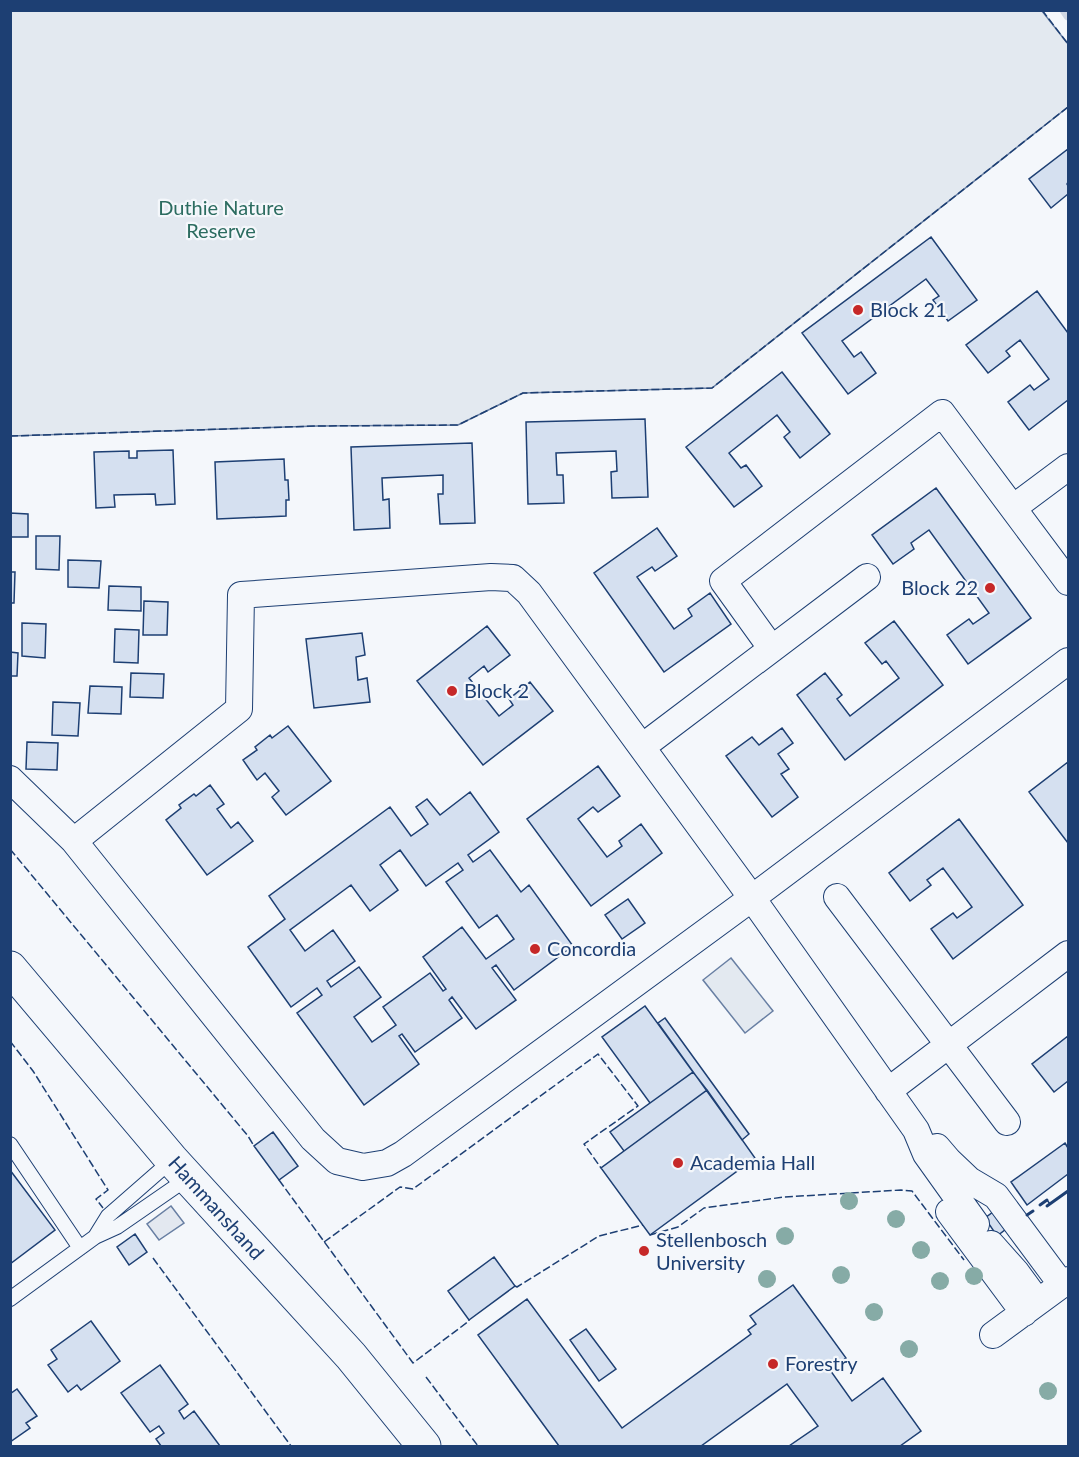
<svg xmlns="http://www.w3.org/2000/svg" width="1079" height="1457" font-family="Lato,sans-serif">
  <style>
    .green { fill: #e3e9f0; stroke: #687fa3; stroke-width: 1.5 }
    .parking { fill: #e3e8f0; stroke: #687fa3; stroke-width: 1.5 }
    .lines { fill: none; stroke-linecap: round; stroke-linejoin: round }
    .stream { stroke: #cfd7e4; stroke-width: 9 }
    .building { fill: #d5e0f0; stroke: #1d3f73; stroke-width: 1.5; fill-rule: evenodd }
    .service-casing { stroke: #1d3f73; stroke-width: 16 }
    .minor-casing { stroke: #1d3f73; stroke-width: 28 }
    .tertiary-casing { stroke: #1d3f73; stroke-width: 35 }
    .service { stroke: #f4f7fb; stroke-width: 14 }
    .minor { stroke: #f4f7fb; stroke-width: 26 }
    .tertiary { stroke: #f4f7fb; stroke-width: 33 }
    .fence { stroke: #1d3f73; stroke-width: 1.5; stroke-dasharray: 8 3; stroke-linecap: butt }
    .wall { stroke: #1d3f73; stroke-width: 3 }
    .tree { fill: #86aba6 }
    .poi-dot { fill: #c62828; stroke: #f4f7fb; stroke-width: 2 }
    .labels { text-anchor: middle; stroke-width: 4.5; stroke-linejoin: round; paint-order: stroke }
    .park-label { font-size: 20px; fill: #2c6c60; stroke: #f4f7fb }
    .poi-label { font-size: 20px; fill: #1d3f73; stroke: #f4f7fb; text-anchor: start }
    .street-label { font-size: 20px; fill: #1d3f73; stroke: #f4f7fb }
  </style>
  <rect width="100%" height="100%" fill="#f4f7fb"/>
  <path class="green" d="M10 11H1042L1068 44V107L712 388 523 393 458 425 318 426 11 436Z
    M731 958 773 1011 745 1033 703 980Z"/>
  <path class="parking" d="M171 1206 184 1223 159 1240 147 1224Z"/>
  <g class="lines">
    <path class="stream" d="M1064 10 1068 16"/>
  </g>
  <path class="building" d="M1068 149V182L1067 184 1068 186V194L1051 208 1029 179Z
    M931 237 977 300 948 321 933 300 939 296 926 279 842 341 854 357 861 352 876 373 848 394 802 333Z
    M1037 291 1068 333V400L1029 430 1008 402 1030 385 1034 390 1049 379 1020 340 1006 351 1010 356 988 373 966 345Z
    M782 372 830 434 800 458 784 437 790 432 777 415 729 453 741 468 746 465 762 486 734 507 686 447Z
    M645 419 648 497 612 498 611 472 617 471 616 451 556 453 557 475H563L564 503 528 504 526 422Z
    M472 443 475 523 440 524 438 494H443V475L382 478 383 500 389 499 390 528 354 530 351 447Z
    M173 450 175 504 156 505 155 494 114 495 115 507 96 508 94 452 129 451V458H137V451Z
    M284 459 285 480H288L289 500H286V516L217 519 215 462Z
    M936 488 1031 618 968 664 947 635 969 619 973 624 989 613 929 530 911 543 914 549 893 564 872 535Z
    M10 513 28 514V537H10Z
    M657 528 677 556 655 571 652 567 637 577 674 629 692 616 688 609 710 593 731 624 664 672 594 573Z
    M36 536H60L59 570 36 569Z
    M68 560 101 561 99 588 68 587Z
    M10 572H15L14 603H10Z
    M109 586 141 587V611L108 610Z
    M144 601 168 602 167 635H143Z
    M894 621 943 685 845 760 797 695 825 673 842 695 837 699 850 716 899 678 886 661 882 664 865 643Z
    M22 623 46 624 45 658 22 656Z
    M487 626 510 655 488 672 484 666 469 678 499 716 513 705 509 699 530 682 553 711 483 765 417 681Z
    M115 629 139 630 138 663 114 662Z
    M362 633 365 655 356 657 358 680 367 678 370 702 314 708 306 639Z
    M10 652 18 653 17 676H10Z
    M131 673 164 674 163 698 130 697Z
    M90 686 122 687 121 714 88 713Z
    M53 702 80 703 78 736 52 735Z
    M288 726 331 781 286 815 272 797 279 791 265 773 257 780 243 760 257 750 255 747 270 735 272 738Z
    M782 728 793 743 778 754 789 769 781 774 798 797 772 817 726 756 752 737 759 745Z
    M27 742 58 743 57 770 26 769Z
    M1068 762V843L1029 792Z
    M598 766 620 796 598 812 593 807 578 819 607 857 622 846 619 841 641 824 662 853 591 906 527 819Z
    M210 785 224 804 217 809 231 828 238 822 253 841 207 875 166 820 181 808 179 805 194 794 196 796Z
    M470 792 499 832 468 855 473 862 490 850 521 892 529 885 573 946 514 990 496 965 492 968 516 1000 476 1029 452 997 449 1000 462 1018 415 1052 402 1034 399 1036 419 1064 364 1105 297 1013 322 995 317 988 291 1007 248 947 285 919 269 896 390 807 411 836 428 824 416 807 427 799 440 815ZM400 850 426 886 458 863 463 870 446 882 479 928 497 915 514 939 486 959 462 927 423 957 446 989 443 991 430 973 383 1007 396 1025 372 1042 354 1017 381 997 359 967 331 987 327 981 355 961 333 930 305 951 290 930 351 885 370 911 398 890 380 865Z
    M959 819 1023 905 953 959 931 929 953 913 957 918 972 907 943 868 927 880 931 885 910 901 889 873Z
    M628 899 645 923 622 939 605 915Z
    M645 1006 693 1072 650 1103 602 1037Z
    M665 1018 749 1134 742 1140 658 1023Z
    M1068 1036V1081L1054 1092 1032 1064Z
    M693 1072 707 1090 624 1151 610 1132Z
    M707 1090 755 1158 650 1235 601 1168Z
    M273 1132 298 1166 279 1180 254 1146Z
    M1065 1143 1068 1148V1174L1027 1205 1011 1182Z
    M10 1170 55 1230 10 1264Z
    M997 1209 1010 1226 997 1236 985 1218Z
    M135 1234 147 1252 129 1265 117 1247Z
    M494 1257 515 1286 469 1320 448 1291Z
    M793 1285 846 1358 830 1370 852 1401 883 1378 921 1431 900 1446H789L818 1426 787 1384 701 1446H559L478 1335 527 1299 622 1428 751 1334 748 1330 756 1324 750 1316Z
    M91 1321 120 1361 81 1390 77 1385 68 1392 48 1365 57 1359 51 1350Z
    M586 1329 616 1369 599 1381 570 1340Z
    M160 1365 188 1404 179 1411 184 1419 194 1411 220 1446H161L156 1439 164 1433 159 1426 150 1432 121 1393Z
    M17 1389 37 1416 26 1423 30 1428 10 1442V1394Z"/>
  <g class="lines">
    <defs>
      <path id="service" d="M10 1144 80 1248
        M95 1237 108 1216 172 1160
        M10 1299 95 1237 117 1227 188 1178"/>
      <path id="minor" d="M1013 508 1068 467
        M772 649 723 581 942 413 1068 582
        M642 747 867 577
        M10 779 74 841 313 1139 337 1161 363 1167 387 1163 403 1154 752 898 1068 661
        M74 841 239 709 241 595 491 577 513 578 529 593 752 898 916 1130 926 1154 976 1224
        M837 897 1007 1122
        M888 1091 1068 954
        M937 1147 949 1161 969 1180 996 1196 1062 1285
        M949 1212 1024 1313
        M991 1244 1016 1272 1038 1302
        M993 1335 1068 1280"/>
      <path id="tertiary" d="M10 968 172 1160 351 1356 424 1446"/>
    </defs>
    <use href="#service" class="service-casing"/>
    <use href="#minor" class="minor-casing"/>
    <use href="#tertiary" class="tertiary-casing"/>
    <use href="#service" class="service"/>
    <use href="#minor" class="minor"/>
    <use href="#tertiary" class="tertiary"/>
    <path class="fence" d="M1042 10 1068 44
      M10 436 318 426 458 425 523 393 712 388 1068 107
      M10 849 248 1136 254 1146
      M10 1041 33 1071 108 1190 96 1199 103 1208
      M279 1180 413 1363 469 1321V1320
      M1047 1200 1050 1204
      M650 1235 678 1227 704 1208 784 1197 901 1190 912 1191 964 1260
      M324 1242 400 1187 413 1189 598 1054 638 1106 584 1144 601 1168
      M153 1258 291 1446
      M515 1286 517 1287 599 1236 643 1225
      M426 1377 478 1446"/>
    <path class="wall" d="M1040 1205 1047 1200
      M1047 1206 1068 1191
      M1027 1215 1033 1211"/>
  </g>
  <g class="tree">
    <circle cx="849" cy="1201" r="9"/>
    <circle cx="896" cy="1219" r="9"/>
    <circle cx="785" cy="1236" r="9"/>
    <circle cx="921" cy="1250" r="9"/>
    <circle cx="841" cy="1275" r="9"/>
    <circle cx="974" cy="1276" r="9"/>
    <circle cx="767" cy="1279" r="9"/>
    <circle cx="940" cy="1281" r="9"/>
    <circle cx="874" cy="1312" r="9"/>
    <circle cx="909" cy="1349" r="9"/>
    <circle cx="1048" cy="1391" r="9"/>
  </g>
  <g class="poi-dot">
    <circle cx="858" cy="310" r="6"/>
    <circle cx="990" cy="588" r="6"/>
    <circle cx="452" cy="691" r="6"/>
    <circle cx="535" cy="949" r="6"/>
    <circle cx="678" cy="1163" r="6"/>
    <circle cx="644" cy="1251" r="6"/>
    <circle cx="773" cy="1364" r="6"/>
  </g>
  <g class="labels">
    <g class="park-label">
      <text x="221" y="215">Duthie Nature<tspan x="221" dy="23">Reserve</tspan></text>
    </g>
    <g class="poi-label">
      <text x="870" y="317">Block 21</text>
      <text x="978" y="595" text-anchor="end">Block 22</text>
      <text x="464" y="698">Block 2</text>
      <text x="547" y="956">Concordia</text>
      <text x="690" y="1170">Academia Hall</text>
      <text x="656" y="1247">Stellenbosch<tspan x="656" dy="23">University</tspan></text>
      <text x="785" y="1371">Forestry</text>
    </g>
    <g class="street-label">
      <text transform="translate(216 1208) rotate(48)" y="7">Hammanshand</text>
    </g>
  </g>
  <rect width="1079" height="1457" fill="none" stroke="#1d3f73" stroke-width="24"/>
</svg>
